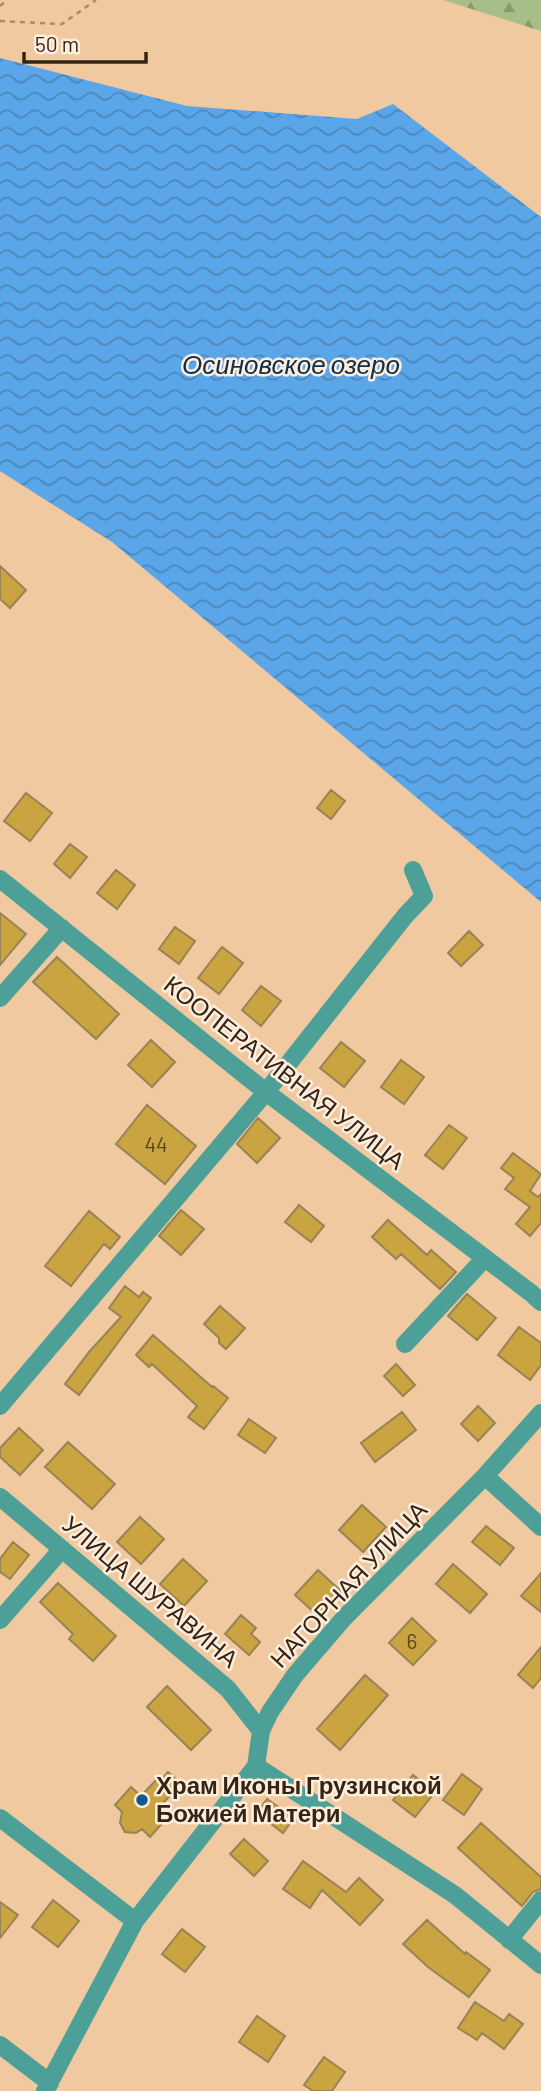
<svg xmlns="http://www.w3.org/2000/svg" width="541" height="2091" font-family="Barlow,sans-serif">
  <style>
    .forest { fill: url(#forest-firs) }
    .water { fill: url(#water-waves) }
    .building { fill: #caa441; stroke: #978354; stroke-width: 2 }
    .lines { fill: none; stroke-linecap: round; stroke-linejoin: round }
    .path { stroke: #aa8c6d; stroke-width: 2.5; stroke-dasharray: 5 5; stroke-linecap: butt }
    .minor { stroke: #4ca098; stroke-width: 18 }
    .poi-dot { fill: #15598e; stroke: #ffeede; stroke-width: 2.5 }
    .labels { text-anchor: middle; stroke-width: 5; stroke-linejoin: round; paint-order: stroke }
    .number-label { font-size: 21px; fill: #59441f }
    .street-label { font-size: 24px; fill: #332414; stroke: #ffeede }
    .poi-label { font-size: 24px; font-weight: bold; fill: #332414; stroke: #ffeede; text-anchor: start }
    .water-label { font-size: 26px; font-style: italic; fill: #0e2e49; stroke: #ffeede }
  </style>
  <defs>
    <pattern id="forest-firs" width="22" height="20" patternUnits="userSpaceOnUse" patternTransform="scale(1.75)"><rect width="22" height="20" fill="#a7be89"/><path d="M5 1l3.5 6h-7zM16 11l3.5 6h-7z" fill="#899a6f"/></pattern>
    <pattern id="water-waves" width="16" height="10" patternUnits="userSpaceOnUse" patternTransform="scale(1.75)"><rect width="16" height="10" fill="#5ba6e8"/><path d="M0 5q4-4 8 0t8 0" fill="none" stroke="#4c87bb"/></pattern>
  </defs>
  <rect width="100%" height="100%" fill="#f0c9a1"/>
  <path class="forest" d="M443 0H541V31Z"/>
  <path class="water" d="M0 58 187 106 357 119 393 104 541 217V902L112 542 0 471Z"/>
  <path class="building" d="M0 566 26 590 10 608 0 599Z
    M331 790 345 801 331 819 317 808Z
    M26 793 52 813 30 841 4 821Z
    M70 844 87 857 70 878 54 864Z
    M116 870 135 885 117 909 97 893Z
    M0 913 26 934 0 965Z
    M175 927 195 941 179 964 159 949Z
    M469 931 483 945 461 966 448 953Z
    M222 947 243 963 219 994 198 978Z
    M57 957 119 1014 96 1039 33 982Z
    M261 986 281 1001 261 1026 242 1010Z
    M151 1040 175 1062 152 1087 128 1065Z
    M341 1042 365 1061 344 1087 320 1068Z
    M401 1060 424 1077 404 1104 381 1087Z
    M147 1105 196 1146 165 1184 116 1144Z
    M258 1118 280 1138 257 1163 237 1144Z
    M449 1125 467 1138 443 1169 425 1155Z
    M513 1153 541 1174 530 1191 538 1197 541 1194V1223L530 1236 516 1224 530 1207 505 1189 514 1178 501 1168Z
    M299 1205 324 1226 311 1242 285 1222Z
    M181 1210 204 1229 181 1255 159 1236Z
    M89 1211 120 1237 110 1249 104 1244 71 1286 45 1266Z
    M388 1220 427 1255 431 1250 456 1272 440 1289 401 1254 396 1259 372 1237Z
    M125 1286 139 1297 143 1292 151 1298 79 1395 65 1384 89 1352 121 1317 109 1308Z
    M467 1294 496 1318 477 1340 448 1316Z
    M220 1306 245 1328 226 1349 219 1343V1338L204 1324Z
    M519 1327 541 1343V1365L530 1380 498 1355Z
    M153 1335 212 1387 213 1386 228 1398 204 1429 188 1417 197 1406 152 1364 149 1367 136 1355Z
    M396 1364 415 1385 403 1396 384 1376Z
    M478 1406 495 1423 478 1441 461 1424Z
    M402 1412 416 1430 375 1462 361 1443Z
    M249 1419 276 1438 265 1453 238 1435Z
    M19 1428 43 1450 20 1475 0 1457V1448Z
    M68 1442 115 1484 92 1509 45 1467Z
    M362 1505 386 1527 363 1552 339 1530Z
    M140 1517 164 1539 141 1564 117 1542Z
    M486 1526 514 1548 500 1565 472 1542Z
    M13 1542 29 1555 10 1579 0 1572V1559Z
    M183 1559 207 1581 184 1606 160 1584Z
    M453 1564 487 1594 470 1613 436 1584Z
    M318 1570 342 1592 319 1617 295 1595Z
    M541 1573V1612L521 1596Z
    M58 1583 116 1636 93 1661 69 1639 73 1634 40 1602Z
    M241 1615 256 1628 251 1634 260 1642 249 1655 225 1634Z
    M412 1618 436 1641 413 1665 389 1643Z
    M541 1647V1678L533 1688 518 1675Z
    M365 1675 388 1695 340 1750 317 1729Z
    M167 1686 211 1730 191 1750 147 1707Z
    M168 1772 178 1781 170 1789 173 1792 157 1810 167 1818 150 1837 142 1829 136 1833 125 1832 120 1823 122 1812 115 1805 131 1787 141 1796 157 1779 161 1780Z
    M462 1774 482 1789 464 1815 443 1800Z
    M413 1775 435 1792 415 1817 393 1800Z
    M267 1799 294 1818 283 1833 257 1813Z
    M481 1823 541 1877V1889L533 1892 522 1906 458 1848Z
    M244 1839 268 1861 254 1876 230 1854Z
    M303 1861 346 1892 359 1878 383 1900 360 1925 322 1890 310 1908 283 1889Z
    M53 1900 79 1921 58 1947 32 1927Z
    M0 1902 18 1915 0 1938Z
    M427 1920 465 1954 466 1952 490 1970 469 1997 428 1967 403 1944Z
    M182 1929 205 1947 185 1972 162 1954Z
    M475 2002 504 2021 509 2014 523 2024 504 2049 482 2033 477 2040 458 2028Z
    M257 2016 285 2036 268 2062 239 2042Z
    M324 2057 345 2072 332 2091H313L304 2085Z"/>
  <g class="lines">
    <path class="path" d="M0 6 7 0
      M0 21 62 24 96 0"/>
    <path class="minor" d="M0 879 266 1092 531 1293 541 1302
      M0 998 62 928
      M405 1344 485 1258
      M0 1406 266 1092 405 916 424 896 413 870
      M485 1476 541 1527
      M0 1497 228 1689 261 1731
      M0 1620 62 1549
      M256 1766 455 1895 541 1965
      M0 1818 135 1921
      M509 1940 541 1900
      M0 2045 50 2083
      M45 2091 135 1921 256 1766 261 1731 270 1712 295 1675 344 1618 485 1476 541 1413"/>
  </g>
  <circle class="poi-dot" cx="142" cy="1800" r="7"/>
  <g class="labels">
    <g class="number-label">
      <text x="156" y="1152">44</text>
      <text x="412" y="1649">6</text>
    </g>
    <g class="street-label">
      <text transform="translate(284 1073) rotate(38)" y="8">КООПЕРАТИВНАЯ УЛИЦА</text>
      <text transform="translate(349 1585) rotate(-47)" y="8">НАГОРНАЯ УЛИЦА</text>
      <text transform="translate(150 1592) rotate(40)" y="8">УЛИЦА ШУРАВИНА</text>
    </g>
    <g class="poi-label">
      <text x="156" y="1794">Храм Иконы Грузинской<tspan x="156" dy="28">Божией Матери</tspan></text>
    </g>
    <g class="water-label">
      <text x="291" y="374">Осиновское озеро</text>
    </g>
  </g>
  <path d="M24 52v10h122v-10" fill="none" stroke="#332414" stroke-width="3.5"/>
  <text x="35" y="52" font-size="21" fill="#332414" stroke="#ffeede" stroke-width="5" paint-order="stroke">50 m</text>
</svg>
